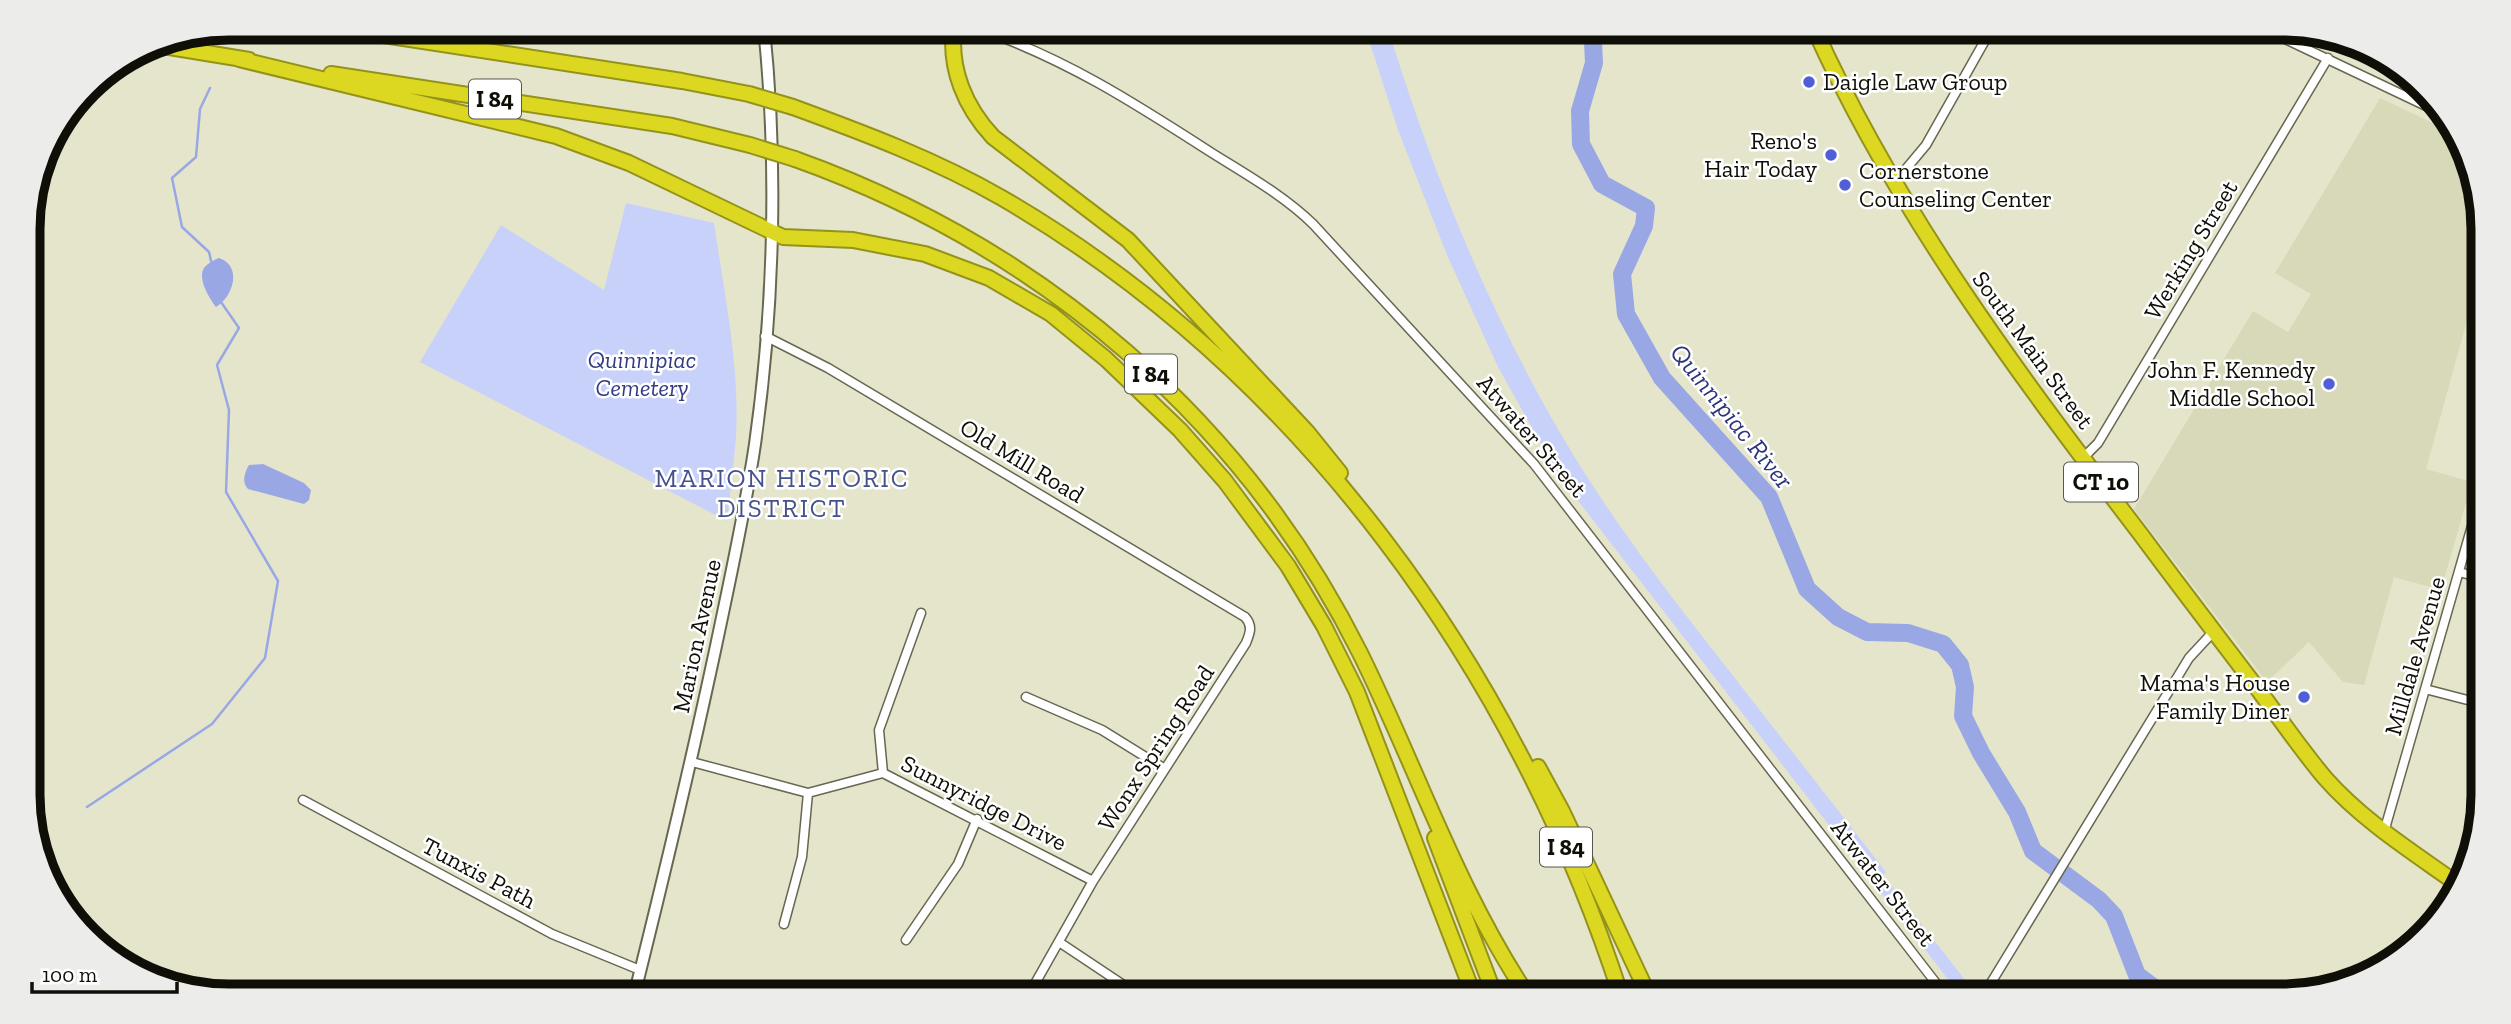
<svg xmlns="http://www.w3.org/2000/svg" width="2511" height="1024" font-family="'Zilla Slab',serif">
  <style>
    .built { fill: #d8d9b8 }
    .green { fill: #c7d1fa }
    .water { fill: #99a8e4 }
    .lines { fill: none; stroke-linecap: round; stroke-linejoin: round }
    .stream { stroke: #99a8e4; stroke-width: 2.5 }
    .river { stroke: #99a8e4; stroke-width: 18 }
    .street-casing { stroke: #676752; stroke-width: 11 }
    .secondary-casing { stroke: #676752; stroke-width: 14 }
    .highway-casing { stroke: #949219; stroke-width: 18 }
    .street { stroke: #fff; stroke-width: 8 }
    .secondary { stroke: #fff; stroke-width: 10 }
    .highway { stroke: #dcd822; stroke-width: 14 }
    .highway-bridge-casing { stroke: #949219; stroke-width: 18; stroke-linecap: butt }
    .highway-bridge { stroke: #dcd822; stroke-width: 14 }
    .poi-dot { fill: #505fd5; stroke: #fff; stroke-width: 2.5 }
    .labels { text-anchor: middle; stroke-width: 5; stroke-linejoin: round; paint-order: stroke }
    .shield { fill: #fff; stroke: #575751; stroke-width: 2 }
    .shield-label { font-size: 23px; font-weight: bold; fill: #0f0f07 }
    .poi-label { font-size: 24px; fill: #0f0f07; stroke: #fff; text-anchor: end }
    .street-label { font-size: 24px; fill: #0f0f07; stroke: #fff }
    .park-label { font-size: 24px; font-style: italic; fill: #313b83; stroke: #fff }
    .water-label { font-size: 26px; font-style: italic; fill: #2d367d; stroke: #fff }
    .neighbourhood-label { font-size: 26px; letter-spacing: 2px; fill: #45518d; stroke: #fff }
    .rim { fill: none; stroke: #0f0f07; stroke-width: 9 }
  </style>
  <rect width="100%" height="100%" fill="#e5e5cc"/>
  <path class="built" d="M2380 98 2452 132 2479 197 2474 214 2481 218V270L2426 469 2472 482 2441 590 2394 577 2364 685 2343 682 2309 642 2267 682 2134 509 2253 311 2288 332 2311 294 2275 273Z"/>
  <path class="green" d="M1365 28H1388C1431 169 1487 308 1562 436 1610 518 1668 593 1727 668 1780 736 1833 804 1886 872L1883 875 1973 990 1969 996H1961L1559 476 1498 367 1447 255 1398 130Z
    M626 203 714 223C724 293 740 365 736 436 734 464 730 493 727 521L420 362 501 225 604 290Z"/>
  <path class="water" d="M219 258C243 266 233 297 216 307 210 299 197 279 204 268 207 264 214 260 219 258Z
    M263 464 304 483 311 490 309 500 304 504 248 489C241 482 245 472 249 465Z"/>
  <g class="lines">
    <path class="stream" d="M210 88 200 109 196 157 172 178 182 227 209 252 212 265
      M87 807 212 724 265 658 278 581 226 492 229 410 217 365 239 328 221 302"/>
    <path class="river" d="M1583 28 1593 42 1594 63 1580 111 1581 144 1602 184 1646 208 1644 226 1622 274 1626 314 1662 378 1769 497 1807 589 1838 617 1867 632 1908 633 1943 644 1960 665 1965 687 1963 716 1981 753 2017 812 2033 851 2099 900 2114 916 2137 975 2165 996"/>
    <defs>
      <path id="street" d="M977 28C1066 59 1133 102 1212 153 1247 175 1283 195 1313 224L1534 464 1946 996
        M2262 28 2445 115
        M1895 182 1926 145 1992 28
        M765 336 828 368 1245 617C1253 626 1250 633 1246 643L1093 881 1028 996
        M2083 458 2098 443 2328 58
        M2459 572 2482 578
        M2425 689 2483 704
        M1026 697 1102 730 1165 769
        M692 762 808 793 883 773 1093 881
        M883 773 879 730 921 613
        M303 800 552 934 640 970
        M2384 832 2482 491
        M784 924 802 857 808 793
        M906 940 958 864 977 819
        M1059 942 1140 996
        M120 956 188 989
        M1983 996 2189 658 2214 631"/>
      <path id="secondary" d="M634 996C663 880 691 763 716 646 730 579 745 512 755 444 774 310 778 163 764 28"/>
      <path id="highway" d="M338 28 682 81 749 94
        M954 28C949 69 965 107 993 137L1128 240 1307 432 1340 473
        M1814 28C1898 214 2019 375 2142 536 2182 590 2223 643 2263 696 2283 723 2303 752 2325 778 2362 820 2411 851 2456 883
        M151 44 249 60
        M239 59 556 136 629 163 783 237 853 240 925 254 989 278 1051 314 1106 359 1180 430 1225 481 1288 566 1324 626 1357 692 1474 996
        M331 74 672 126 750 145
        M793 107C864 133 936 160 1002 198 1301 372 1516 670 1621 996
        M795 159C1041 247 1243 419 1360 653 1416 766 1457 890 1528 996
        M1538 767 1562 811 1649 996
        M1435 838 1495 996"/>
    </defs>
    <use href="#street" class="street-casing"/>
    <use href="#secondary" class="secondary-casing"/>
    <use href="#highway" class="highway-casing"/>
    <use href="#street" class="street"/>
    <use href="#secondary" class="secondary"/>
    <use href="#highway" class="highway"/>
    <defs>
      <path id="highway-bridge" d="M749 94 793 107
        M750 145 795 159"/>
    </defs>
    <use href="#highway-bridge" class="highway-bridge-casing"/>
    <use href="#highway-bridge" class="highway-bridge"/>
  </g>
  <g class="poi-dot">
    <circle cx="1809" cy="82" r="7"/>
    <circle cx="1831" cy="155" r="7"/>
    <circle cx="1845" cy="185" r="7"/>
    <circle cx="2329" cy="384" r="7"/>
    <circle cx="2304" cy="697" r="7"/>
  </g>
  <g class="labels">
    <g class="shield">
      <rect x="469" y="79.5" width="52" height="39" rx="5"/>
      <rect x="1125" y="354.5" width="52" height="39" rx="5"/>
      <rect x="2064" y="462.5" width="74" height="39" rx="5"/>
      <rect x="1540" y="827.5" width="52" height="39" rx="5"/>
    </g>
    <g class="shield-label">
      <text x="495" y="107">I 84</text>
      <text x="1151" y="382">I 84</text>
      <text x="2101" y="490">CT 10</text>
      <text x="1566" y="855">I 84</text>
    </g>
    <g class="poi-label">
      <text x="1823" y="90" text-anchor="start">Daigle Law Group</text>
      <text x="1817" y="149">Reno's<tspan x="1817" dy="28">Hair Today</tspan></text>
      <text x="1859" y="179" text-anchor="start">Cornerstone<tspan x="1859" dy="28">Counseling Center</tspan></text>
      <text x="2315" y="378">John F. Kennedy<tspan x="2315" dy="28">Middle School</tspan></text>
      <text x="2290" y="691">Mama's House<tspan x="2290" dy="28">Family Diner</tspan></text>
    </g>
    <g class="street-label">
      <text transform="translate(2191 250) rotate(-59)" y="8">Werking Street</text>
      <text transform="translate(2033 350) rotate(54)" y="8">South Main Street</text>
      <text transform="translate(1532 436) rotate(49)" y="8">Atwater Street</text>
      <text transform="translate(1022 461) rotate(31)" y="8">Old Mill Road</text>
      <text transform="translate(697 636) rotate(-78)" y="8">Marion Avenue</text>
      <text transform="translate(2415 656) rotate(-74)" y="8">Milldale Avenue</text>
      <text transform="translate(1156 748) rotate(-57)" y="8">Wonx Spring Road</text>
      <text transform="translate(984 803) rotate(27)" y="8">Sunnyridge Drive</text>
      <text transform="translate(479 873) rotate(28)" y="8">Tunxis Path</text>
      <text transform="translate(1883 883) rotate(52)" y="8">Atwater Street</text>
    </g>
    <g class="park-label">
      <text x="642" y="368">Quinnipiac<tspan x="642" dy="28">Cemetery</tspan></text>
    </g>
    <g class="water-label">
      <text transform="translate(1732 416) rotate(51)" y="9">Quinnipiac River</text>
    </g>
    <g class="neighbourhood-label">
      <text x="782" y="487">MARION HISTORIC<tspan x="782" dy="30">DISTRICT</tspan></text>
    </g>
  </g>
  <path d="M0 0H2511V1024H0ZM229 40H2282A189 189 0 0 1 2471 229V795A189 189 0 0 1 2282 984H229A189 189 0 0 1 40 795V229A189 189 0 0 1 229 40Z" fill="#ececeb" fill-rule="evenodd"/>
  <path class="rim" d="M229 40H2282A189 189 0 0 1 2471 229V795A189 189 0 0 1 2282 984H229A189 189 0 0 1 40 795V229A189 189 0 0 1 229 40Z"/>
  <path d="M32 982v10h145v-10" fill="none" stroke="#0f0f07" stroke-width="3.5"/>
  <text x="42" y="982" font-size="21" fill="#0f0f07" stroke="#ffffff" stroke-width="5" paint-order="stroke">100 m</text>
</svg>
